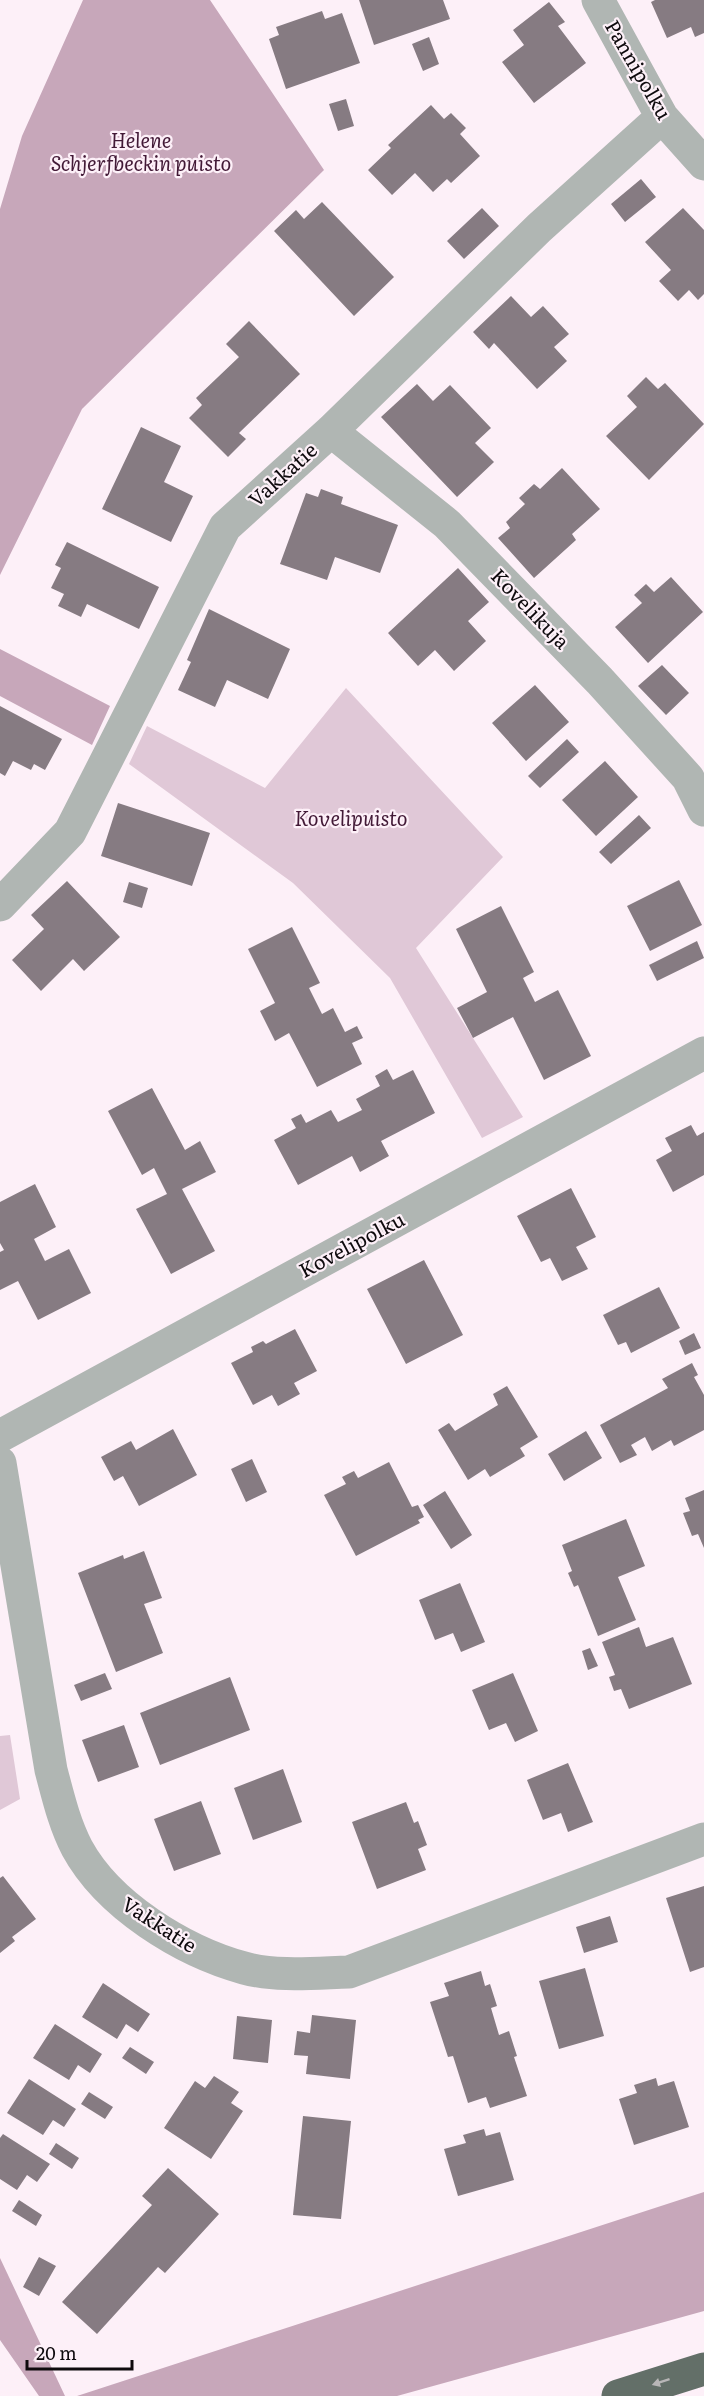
<svg xmlns="http://www.w3.org/2000/svg" width="704" height="2396" font-family="Literata,serif">
  <style>
    .green { fill: #e0c8d7 }
    .forest { fill: #c7a7ba }
    .building { fill: #867b82 }
    .lines { fill: none; stroke-linecap: round; stroke-linejoin: round }
    .minor { stroke: #b0b6b3; stroke-width: 33 }
    .highway { stroke: #636f68; stroke-width: 33 }
    .oneway { fill: #b8b6b7 }
    .labels { text-anchor: middle; stroke-width: 4.5; stroke-linejoin: round; paint-order: stroke }
    .street-label { font-size: 20px; fill: #0e0a0d; stroke: #fdf0f8 }
    .park-label { font-size: 20px; font-style: italic; fill: #421936; stroke: #fdf0f8 }
  </style>
  <rect width="100%" height="100%" fill="#fdf0f8"/>
  <path class="green" d="M346 688 503 857 416 948 523 1117 482 1138 390 978 293 883 129 764 147 726 265 788Z
    M10 1735 20 1799 0 1810V1736Z"/>
  <path class="forest" d="M83 0H210L324 170 82 409 0 575V209L22 136Z
    M0 649 110 706 92 745 0 696Z
    M704 2192V2311L397 2396H77Z
    M0 2258 65 2396H39L0 2340Z"/>
  <path class="building" d="M359 0H443L450 19 374 45Z
    M655 0H704V33L695 37 691 27 667 38 651 2Z
    M549 2 565 22 558 26 586 63 534 103 502 62 524 45 513 30Z
    M322 11 325 19 342 13 360 63 286 89 269 39 279 35 276 27Z
    M429 37 439 64 423 71 412 44Z
    M346 99 354 126 338 131 329 104Z
    M431 105 444 119 451 113 466 128 460 134 480 156 451 183 447 179 433 192 415 173 392 195 368 170 391 148 388 145Z
    M641 179 656 197 625 222 611 204Z
    M322 202 394 277 354 316 274 231 296 210 304 219Z
    M482 208 499 226 464 259 447 241Z
    M683 208 704 230V294L698 300 689 290 678 301 659 281 671 270 645 242Z
    M511 296 531 317 543 306 569 334 554 347 567 361 537 389 494 343 489 349 473 332Z
    M249 321 300 374 239 433 246 439 228 457 189 418 202 405 196 398 239 357 226 344Z
    M646 377 658 389 665 383 704 424 649 480 606 436 637 407 627 396Z
    M417 384 433 401 450 385 491 428 475 443 494 462 457 497 381 417Z
    M141 427 181 446 164 482 193 496 171 542 102 509Z
    M562 468 600 509 572 534 576 540 534 578 498 538 510 528 506 522 525 504 519 498 534 484 540 489Z
    M321 489 343 497 341 504 398 525 380 573 335 557 327 580 280 564 306 493 318 497Z
    M67 542 159 587 139 629 87 604 81 617 58 606 64 594 51 588 61 568 55 565Z
    M458 568 489 602 468 621 486 641 454 671 435 650 418 666 388 633Z
    M671 577 703 612 648 663 615 627 642 603 634 595 646 584 654 592Z
    M209 609 290 649 268 699 227 680 215 707 178 690 191 662 187 660Z
    M662 665 689 693 666 715 638 686Z
    M535 685 569 722 526 761 492 723Z
    M0 706 62 739 45 770 34 764 31 770 13 761 5 776 0 773Z
    M567 739 579 752 540 788 528 776Z
    M605 761 638 797 596 836 562 800Z
    M118 803 210 833 192 886 101 856Z
    M639 815 651 828 611 864 599 852Z
    M679 880 702 925 650 951 627 906Z
    M67 881 120 937 84 971 73 959 41 991 12 960 44 929 31 915Z
    M129 882 148 888 142 908 123 902Z
    M501 906 534 972 523 978 535 1002 558 990 591 1056 544 1080 513 1017 473 1038 457 1008 487 992 456 929Z
    M292 927 320 983 309 988 322 1014 333 1008 345 1032 357 1026 363 1038 352 1043 362 1064 317 1087 289 1033 275 1041 260 1011 275 1003 248 949Z
    M697 941 704 958 657 981 649 965Z
    M387 1069 393 1080 413 1070 435 1113 381 1141 389 1156 360 1172 352 1156 298 1185 274 1140 296 1128 291 1119 301 1114 306 1123 331 1110 338 1122 362 1110 356 1099 380 1086 375 1076Z
    M152 1088 185 1150 200 1141 216 1172 182 1189 215 1251 171 1274 136 1209 167 1194 154 1168 142 1175 108 1111Z
    M691 1125 697 1136 704 1132V1175L673 1192 656 1160 672 1151 665 1138Z
    M35 1184 56 1227 34 1239 45 1261 69 1249 91 1293 38 1320 18 1281 0 1290V1252L4 1250 0 1243V1202Z
    M571 1188 596 1237 576 1247 588 1269 562 1281 550 1258 541 1262 517 1216Z
    M424 1260 463 1335 406 1364 367 1289Z
    M659 1287 680 1328 631 1353 626 1342 618 1345 603 1315Z
    M295 1329 317 1371 294 1383 300 1394 278 1406 272 1395 253 1405 231 1363 253 1352 251 1347 263 1341 266 1344Z
    M694 1333 701 1348 685 1355 679 1341Z
    M692 1363 698 1375 694 1377 704 1395V1430L674 1446 671 1440 652 1451 645 1437 631 1445 637 1455 620 1463 600 1425 668 1388 662 1379Z
    M507 1386 538 1437 520 1448 525 1456 490 1477 485 1469 468 1480 438 1430 449 1423 455 1431 498 1405 493 1394Z
    M173 1429 197 1475 139 1506 123 1476 114 1481 101 1457 131 1441 136 1450Z
    M586 1431 602 1458 564 1481 548 1454Z
    M252 1459 267 1492 246 1502 231 1469Z
    M389 1462 412 1507 418 1505 424 1517 418 1520 420 1523 356 1556 324 1495 346 1484 342 1477 354 1471 358 1478Z
    M704 1490V1548L698 1534 692 1536 683 1513 690 1511 685 1498Z
    M445 1491 472 1535 451 1549 423 1505Z
    M626 1519 645 1566 618 1577 636 1620 598 1636 578 1585 574 1587 568 1573 572 1571 562 1545Z
    M144 1551 162 1598 144 1604 163 1653 116 1672 78 1573 123 1555 124 1559Z
    M460 1583 485 1642 461 1652 453 1633 435 1640 419 1600Z
    M639 1627 646 1647 673 1637 692 1684 629 1709 621 1689 614 1691 609 1677 615 1675 602 1642Z
    M590 1648 598 1666 588 1670 582 1651Z
    M105 1673 112 1689 81 1701 74 1685Z
    M513 1673 538 1731 515 1742 506 1723 489 1730 472 1690Z
    M230 1677 250 1730 160 1765 140 1713Z
    M124 1725 139 1767 98 1782 82 1740Z
    M568 1763 593 1822 568 1832 561 1813 543 1820 527 1780Z
    M283 1769 302 1822 253 1840 234 1788Z
    M201 1801 221 1854 174 1871 154 1819Z
    M406 1802 414 1823 418 1821 427 1845 418 1849 426 1870 377 1889 352 1822Z
    M3 1876 36 1919 12 1937 15 1941 0 1953V1878Z
    M704 1886V1967L690 1972 666 1898Z
    M610 1916 618 1942 584 1953 576 1927Z
    M585 1968 604 2036 559 2049 539 1981Z
    M481 1971 485 1986 490 1984 497 2006 491 2008 499 2035 509 2031 517 2056 514 2057 527 2096 490 2108 486 2097 468 2103 453 2056 448 2057 430 2002 449 1996 444 1983Z
    M103 1983 150 2014 138 2032 126 2024 117 2039 82 2017Z
    M312 2015 356 2020 350 2079 306 2074 308 2056 294 2055 297 2031 310 2033Z
    M237 2016 272 2020 268 2063 233 2059Z
    M55 2024 102 2054 90 2073 78 2065 69 2080 33 2058Z
    M130 2047 154 2062 146 2074 122 2058Z
    M214 2076 239 2092 231 2103 243 2111 211 2159 164 2128 195 2081 205 2088Z
    M656 2078 658 2086 674 2081 689 2127 634 2145 619 2099 637 2093 634 2085Z
    M29 2079 76 2109 64 2127 53 2120 43 2135 7 2113Z
    M89 2092 113 2107 105 2119 81 2104Z
    M303 2116 351 2121 341 2219 293 2215Z
    M484 2129 486 2136 500 2132 514 2180 458 2196 444 2149 466 2143 463 2135Z
    M3 2134 50 2164 37 2182 27 2175 17 2190 0 2179V2138Z
    M56 2143 79 2158 72 2169 49 2154Z
    M168 2168 219 2214 165 2273 158 2267 97 2334 62 2302 152 2205 142 2196Z
    M19 2200 42 2215 36 2226 12 2211Z
    M39 2257 56 2266 39 2296 23 2287Z"/>
  <g class="lines">
    <path class="minor" d="M598 0 662 117 704 164
      M331 431 447 524 600 681 688 778 704 810
      M0 905 70 832 225 527 331 431 539 228 662 117
      M0 1436 704 1053
      M0 1463 51 1770C58 1796 64 1823 77 1848 108 1905 182 1951 244 1968 277 1977 315 1973 349 1972L704 1839"/>
    <path class="highway" d="M618 2396 704 2369"/>
  </g>
  <defs><path id="oneway-solid" d="M-6-.8H1V-3.2L6.5 0L1 3.2V.8H-6Z" transform="scale(1.5)"/></defs>
  <use class="oneway" href="#oneway-solid" transform="translate(661 2382) rotate(162)"/>
  <g class="labels">
    <g class="street-label">
      <text transform="translate(638 70) rotate(60)" y="7">Pannipolku</text>
      <text transform="translate(283 475) rotate(-42)" y="7">Vakkatie</text>
      <text transform="translate(530 609) rotate(46)" y="7">Kovelikuja</text>
      <text transform="translate(352 1245) rotate(-28)" y="7">Kovelipolku</text>
      <text transform="translate(159 1925) rotate(33)" y="7">Vakkatie</text>
    </g>
    <g class="park-label">
      <text x="141" y="148">Helene<tspan x="141" dy="23">Schjerfbeckin puisto</tspan></text>
      <text x="351" y="826">Kovelipuisto</text>
    </g>
  </g>
  <path d="M27 2360v9h105v-9" fill="none" stroke="#0e0a0d" stroke-width="3"/>
  <text x="36" y="2360" font-size="18" fill="#0e0a0d" stroke="#fdf0f8" stroke-width="4.5" paint-order="stroke">20 m</text>
</svg>
